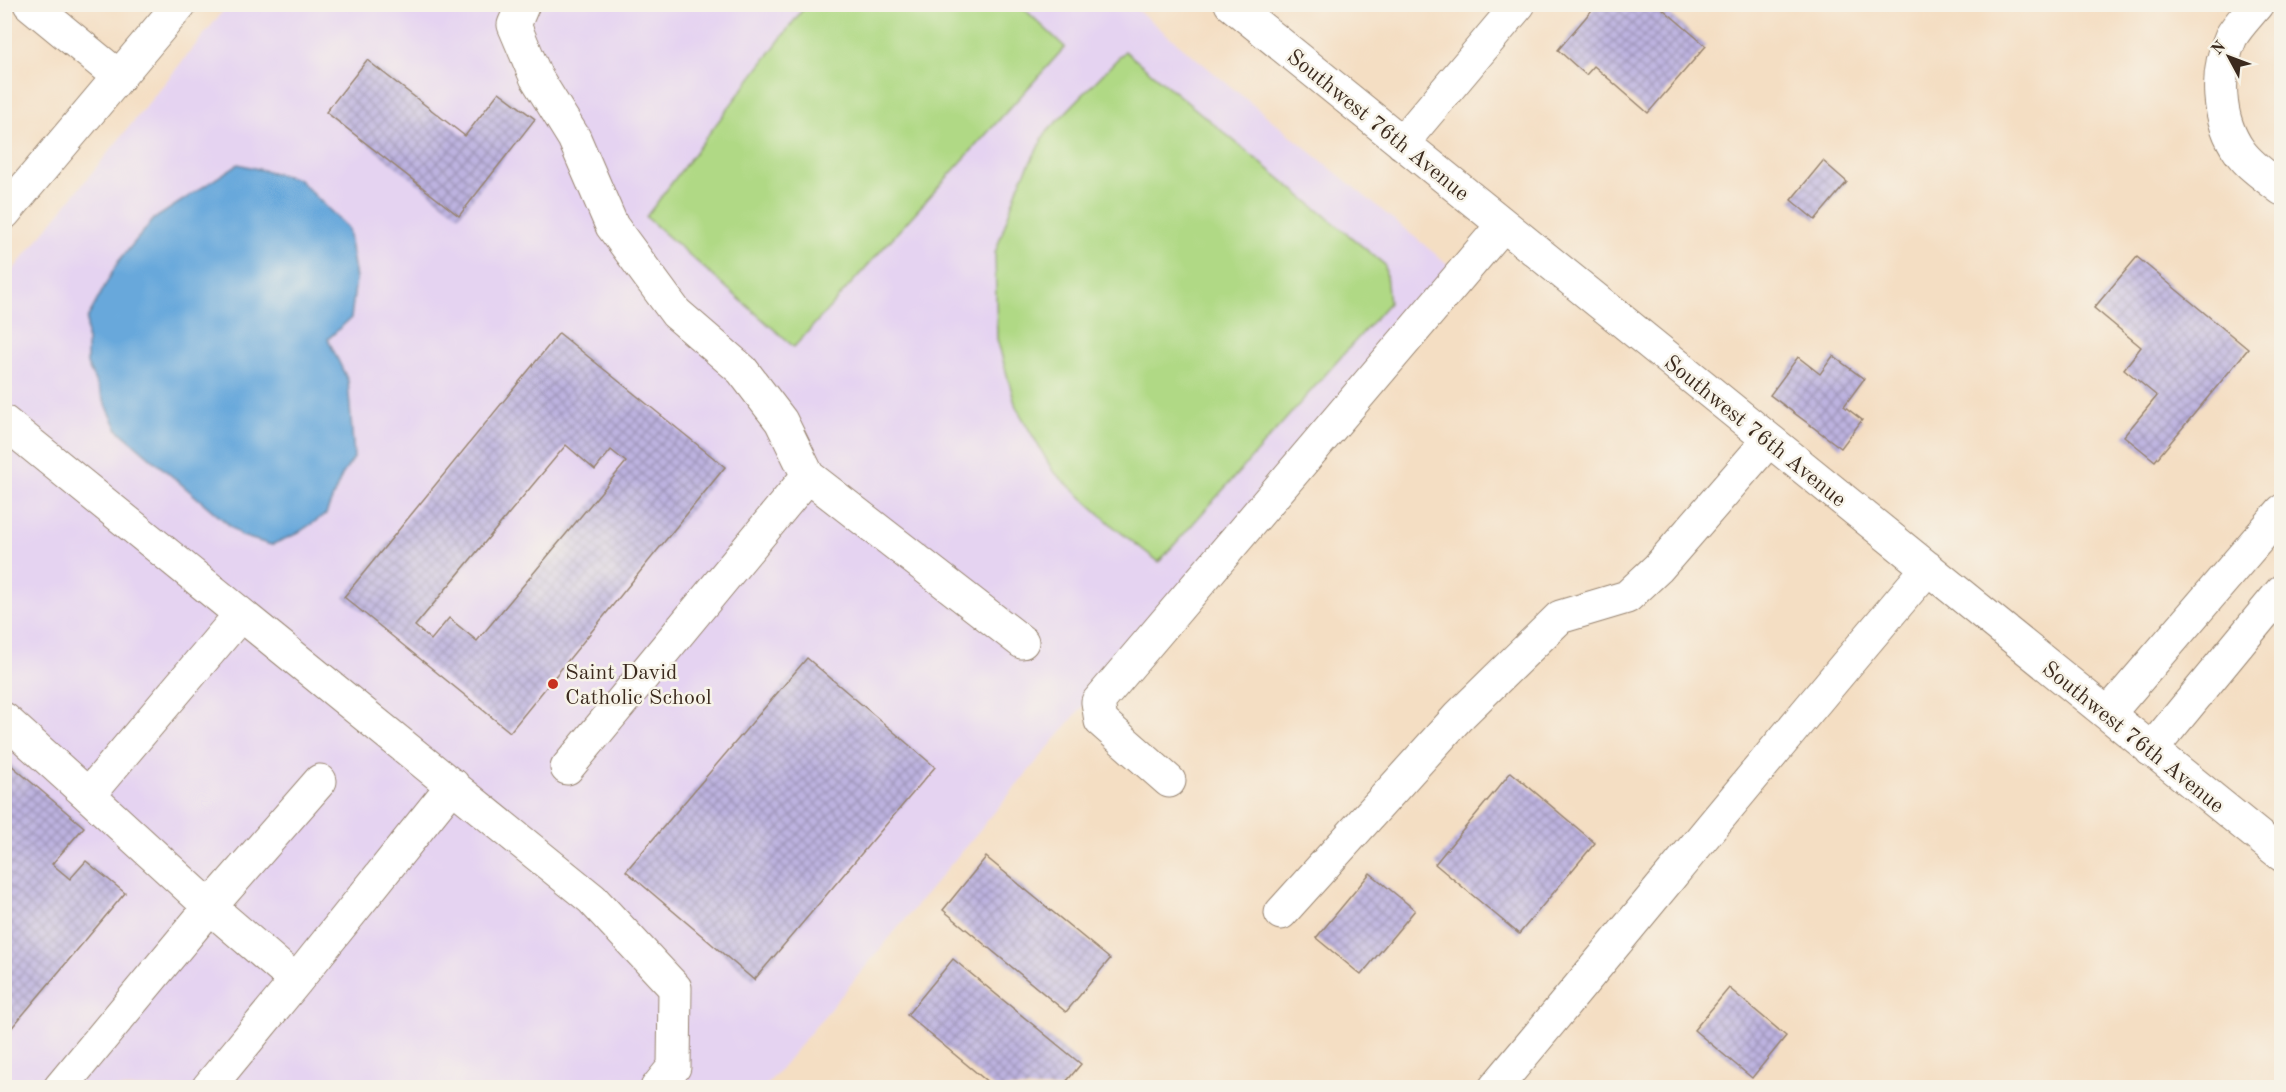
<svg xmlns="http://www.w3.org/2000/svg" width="2286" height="1092" font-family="'Old Standard TT',serif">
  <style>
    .built { fill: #e5d3f1 }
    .green { fill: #b0d985; stroke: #768252; stroke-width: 1.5 }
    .water { fill: #67a8db; stroke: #51697c; stroke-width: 1.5 }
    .building { fill: url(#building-cross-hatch); fill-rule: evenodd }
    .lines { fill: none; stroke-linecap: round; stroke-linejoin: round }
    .minor-casing { stroke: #988470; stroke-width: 35 }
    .minor { stroke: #fff; stroke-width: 33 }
    .poi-dot { fill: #c8321e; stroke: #f7f3e8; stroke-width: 2 }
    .labels { text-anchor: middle; stroke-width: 5; stroke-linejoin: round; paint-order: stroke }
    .street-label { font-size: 22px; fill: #3b2a1e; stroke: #f7f3e8 }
    .poi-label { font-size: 22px; fill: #3b2a1e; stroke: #f7f3e8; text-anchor: start }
  </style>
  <defs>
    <pattern id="building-cross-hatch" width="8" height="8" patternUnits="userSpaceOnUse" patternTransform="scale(1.5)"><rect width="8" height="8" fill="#bdb3e0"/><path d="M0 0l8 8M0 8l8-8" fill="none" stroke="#9b92b5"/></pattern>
  </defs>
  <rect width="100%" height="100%" fill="#f7f3e8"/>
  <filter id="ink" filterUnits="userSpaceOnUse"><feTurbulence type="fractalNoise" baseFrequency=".0167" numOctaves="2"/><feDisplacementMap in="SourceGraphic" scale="12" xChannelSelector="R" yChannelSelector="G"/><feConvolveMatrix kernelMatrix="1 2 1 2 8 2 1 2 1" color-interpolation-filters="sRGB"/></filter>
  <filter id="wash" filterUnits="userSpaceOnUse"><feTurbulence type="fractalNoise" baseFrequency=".008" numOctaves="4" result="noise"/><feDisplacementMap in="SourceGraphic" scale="24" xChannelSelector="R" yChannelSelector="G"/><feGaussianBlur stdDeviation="1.35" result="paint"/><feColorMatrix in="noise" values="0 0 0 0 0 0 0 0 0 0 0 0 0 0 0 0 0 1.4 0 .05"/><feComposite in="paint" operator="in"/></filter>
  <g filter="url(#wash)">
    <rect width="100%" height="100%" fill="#f4dec3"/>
    <path class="built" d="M228 5H1131L1450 266 765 1087 5 1088V280Z"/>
    <path class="green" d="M806 5H1020L1065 47 794 347 646 217Z
      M1125 51 1385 265 1389 303 1159 562 1115 528 1053 471 1016 407 997 339 995 253 1019 184 1045 134Z"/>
    <path class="water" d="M238 164 298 179 348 228 356 279 351 318 328 339 348 381 354 458 342 475 326 514 296 534 271 545 242 536 118 430 87 364V319L118 262 154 219Z"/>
    <g id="blocks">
      <path class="building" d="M1597 4H1666L1663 9 1706 46 1648 113 1594 66 1586 75 1558 50Z
        M367 60 465 136 499 92 535 119 459 216 326 112Z
        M1823 161 1847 182 1815 220 1791 200Z
        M2137 257 2248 349 2155 461 2124 436 2157 396 2124 369 2141 347 2094 308Z
        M559 333 725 467 510 732 344 597ZM566 445 595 470 611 450 626 462 477 641 449 618 431 640 415 626Z
        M1833 356 1864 379 1844 406 1862 420 1841 448 1770 395 1798 357 1820 374Z
        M807 658 935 767 754 980 626 871Z
        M4 759 84 827 52 864 70 879 86 861 125 893 4 1037Z
        M1511 772 1595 843 1519 934 1435 864Z
        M986 857 1110 959 1066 1012 943 910Z
        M1370 873 1415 910 1361 975 1316 938Z
        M953 959 1081 1064 1061 1088H995L907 1015Z
        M1729 988 1786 1036 1752 1078 1694 1030Z"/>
    </g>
  </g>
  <g filter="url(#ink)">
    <use href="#blocks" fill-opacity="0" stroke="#988470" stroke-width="1.5"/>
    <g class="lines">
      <defs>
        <path id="minor" d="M30 4 119 77
          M523 4 514 25 536 77 574 138 612 226 676 313 742 370 781 421 808 476 567 768
          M1231 4 2282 855
          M2257 4C2249 14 2237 26 2231 37 2215 73 2217 120 2240 152 2251 167 2268 178 2282 189
          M1402 143 1519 4
          M4 213 180 4
          M4 422 592 899 675 988 674 1067 657 1088
          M808 476 1022 642
          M2108 714 2282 511
          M4 719 88 795 241 614
          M2151 750 2282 591
          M1169 781 1101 721 1098 702 1503 225
          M88 795 210 907 296 981
          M1281 913 1458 717 1560 617 1627 597 1658 568 1769 440
          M60 1088 210 907 320 781
          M208 1088 296 981 453 785
          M1495 1088C1640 915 1781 740 1928 568"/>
      </defs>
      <use href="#minor" class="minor-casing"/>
      <use href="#minor" class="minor"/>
    </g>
  </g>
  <circle class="poi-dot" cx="553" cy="684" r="6"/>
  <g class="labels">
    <g class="street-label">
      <text transform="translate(1379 124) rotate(39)" y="8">Southwest 76th Avenue</text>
      <text transform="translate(1756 430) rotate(39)" y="8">Southwest 76th Avenue</text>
      <text transform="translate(2134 736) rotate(39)" y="8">Southwest 76th Avenue</text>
    </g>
    <g class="poi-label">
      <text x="565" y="679">Saint David<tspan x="565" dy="25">Catholic School</tspan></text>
    </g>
  </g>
  <rect width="2286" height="1092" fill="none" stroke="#f7f3e8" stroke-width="24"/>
  <g transform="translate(2229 57) rotate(311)" stroke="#f7f3e8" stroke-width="4.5" paint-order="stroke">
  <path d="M0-4.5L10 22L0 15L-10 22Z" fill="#3b2a1e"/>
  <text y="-9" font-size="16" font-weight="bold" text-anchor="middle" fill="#3b2a1e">N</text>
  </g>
</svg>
